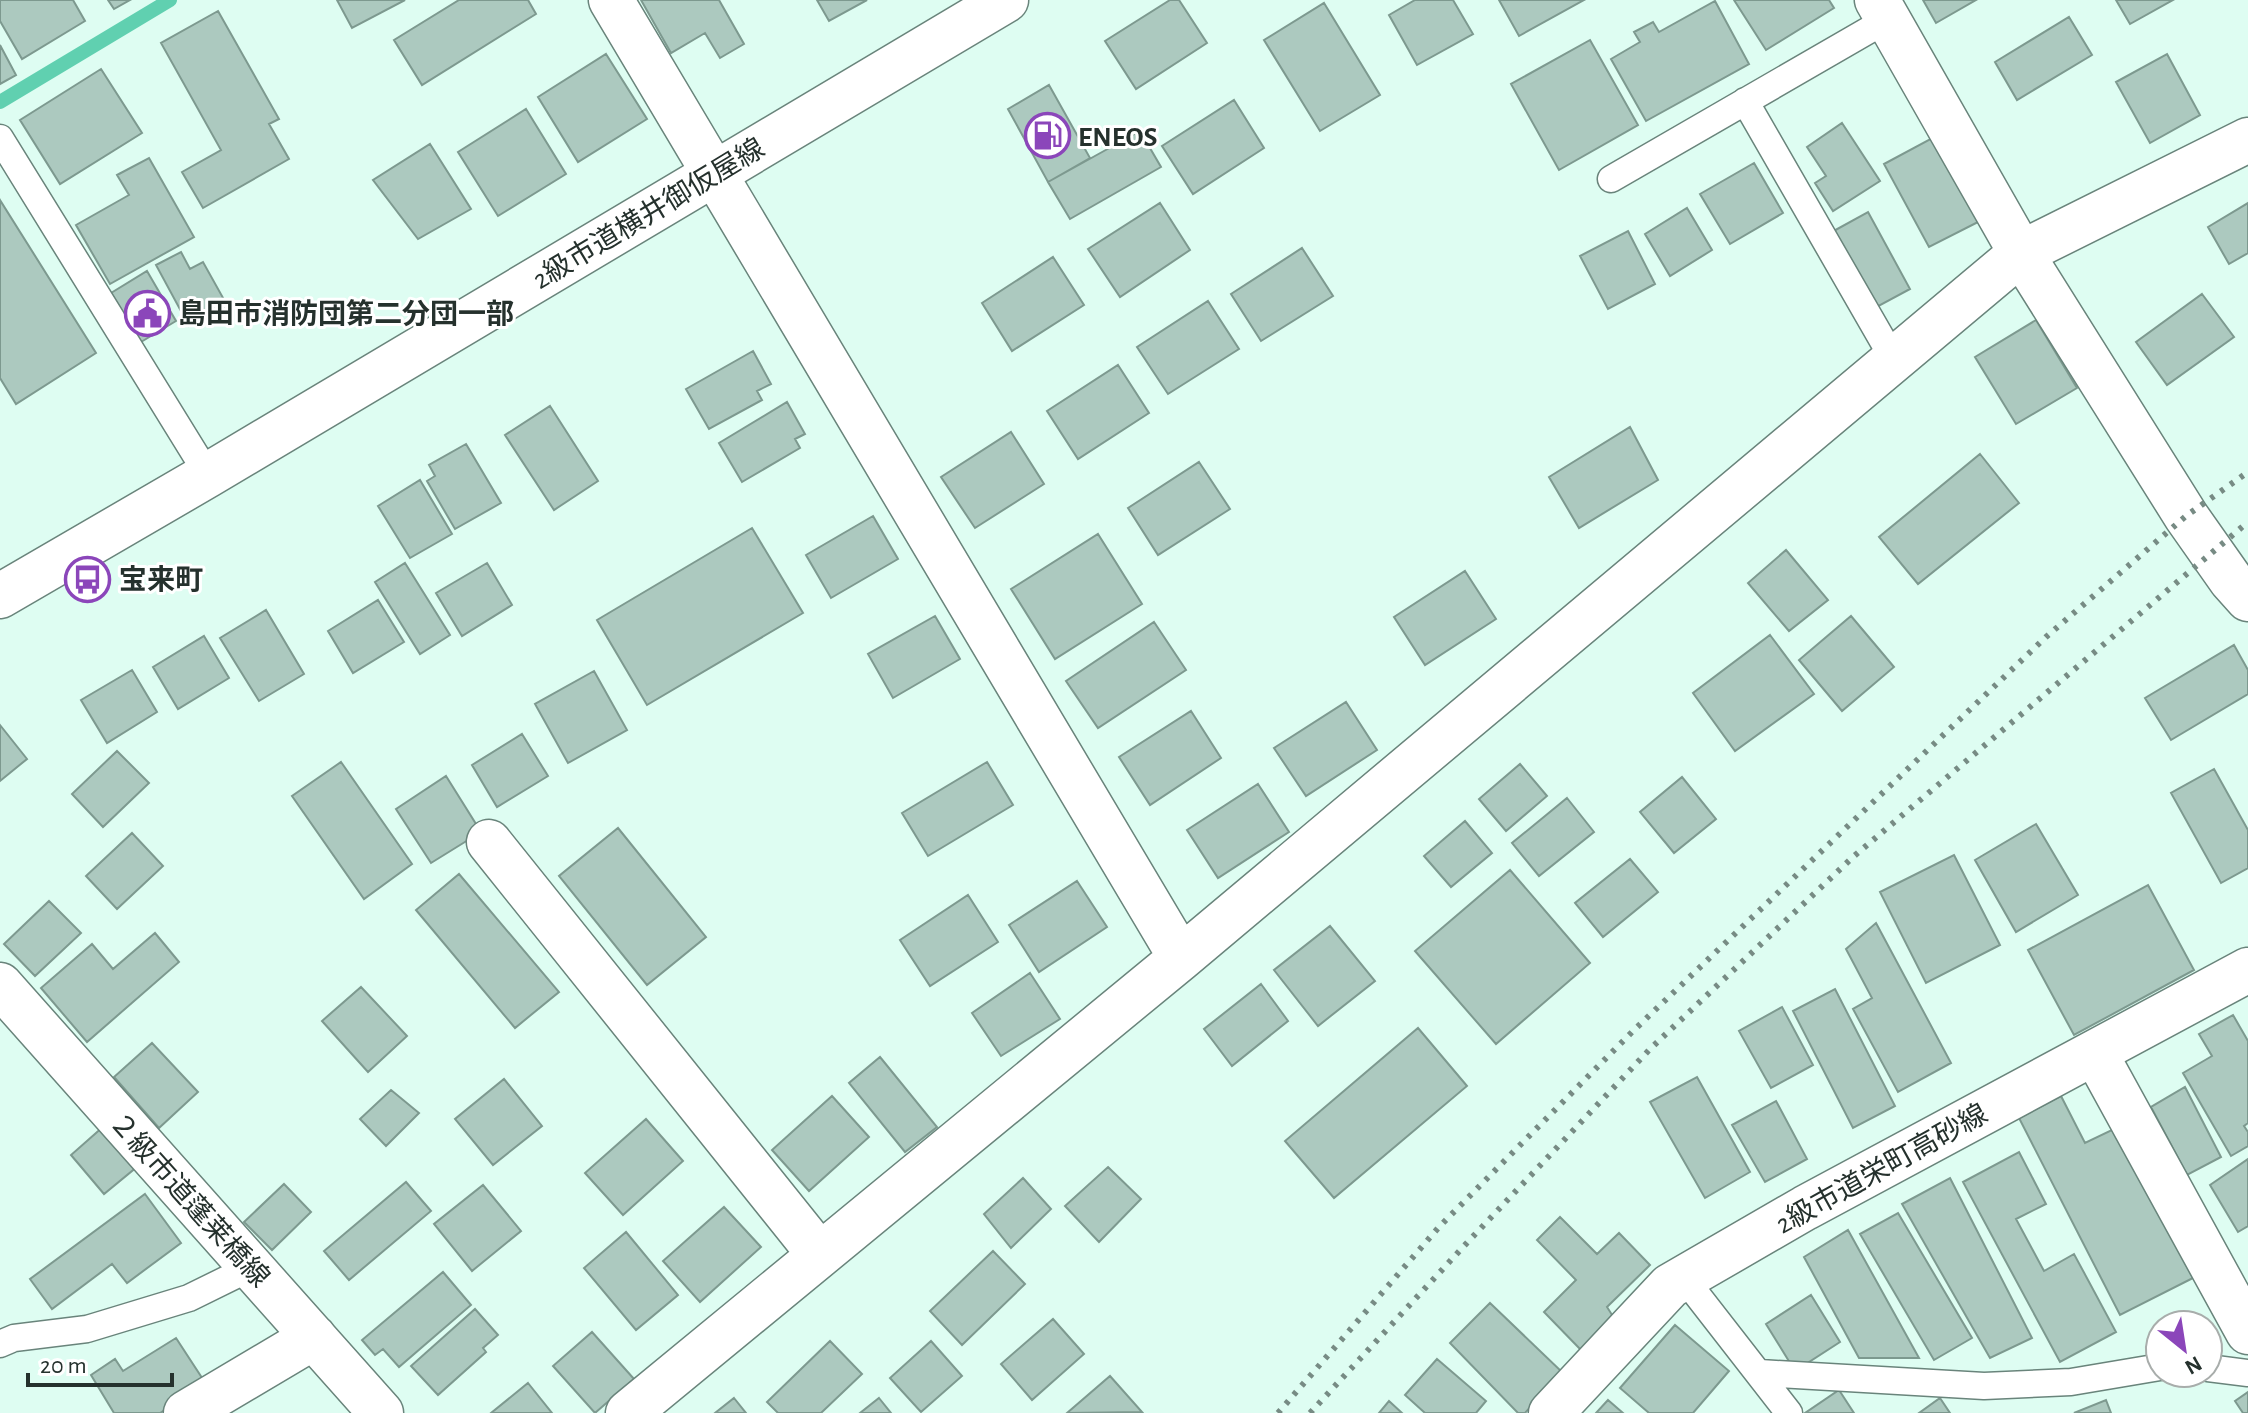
<svg xmlns="http://www.w3.org/2000/svg" width="2248" height="1413" font-family="'Alegreya Sans','Noto Sans JP',sans-serif">
  <style>
    .lines { fill: none; stroke-linecap: round; stroke-linejoin: round }
    .stream { stroke: #60d0b0; stroke-width: 14 }
    .building { fill: #acc9bf; stroke: #7d998f; stroke-width: 2 }
    .lane-casing { stroke: #69847b; stroke-width: 29 }
    .street-casing { stroke: #69847b; stroke-width: 47 }
    .secondary-casing { stroke: #69847b; stroke-width: 47 }
    .lane { stroke: #fff; stroke-width: 26 }
    .street { stroke: #fff; stroke-width: 44 }
    .secondary { stroke: #fff; stroke-width: 44 }
    .rail { stroke: #778b84; stroke-width: 6; stroke-dasharray: 4 8; stroke-linecap: butt }
    .labels { text-anchor: middle; stroke-width: 6; stroke-linejoin: round; paint-order: stroke }
    .poi-label { font-size: 28px; font-weight: bold; fill: #25312d; stroke: #fff; text-anchor: start }
    .street-label { font-size: 28px; fill: #25312d; stroke: #fff }
  </style>
  <rect width="100%" height="100%" fill="#defdf2"/>
  <g class="lines">
    <path class="stream" d="M0 102 170 0"/>
  </g>
  <path class="building" d="M0 0H73L85 21 22 59 0 21Z
    M108 0H130L114 9Z
    M337 0H405L352 28Z
    M459 0H528L536 14 422 85 394 40Z
    M641 0H719L744 44 720 58 705 33 671 53Z
    M817 0H867L829 21Z
    M1170 0H1179L1207 43 1136 89 1105 41Z
    M1415 0H1453L1473 34 1417 65 1389 15Z
    M1499 0H1584L1519 36Z
    M1734 0H1829L1834 8 1766 50Z
    M1923 0H1976L1936 23Z
    M2116 0H2173L2130 24Z
    M1715 1 1749 64 1646 121 1611 59 1640 42 1634 32 1653 22 1659 32Z
    M1324 3 1380 95 1320 131 1264 40Z
    M218 11 279 119 269 124 289 159 203 208 182 172 221 150 161 43Z
    M2069 17 2092 55 2017 100 1995 62Z
    M1590 40 1638 125 1559 170 1511 84Z
    M0 45 16 75 0 84Z
    M606 54 647 119 578 162 538 97Z
    M2167 54 2200 115 2150 143 2116 82Z
    M101 69 142 133 60 184 20 120Z
    M1049 85 1090 158 1048 182 1008 109Z
    M1234 100 1264 148 1193 194 1162 146Z
    M526 109 566 174 498 216 458 152Z
    M1842 123 1880 181 1833 211 1815 183 1826 176 1807 147Z
    M1140 131 1161 167 1070 219 1048 182Z
    M1936 136 1982 220 1929 247 1884 164Z
    M430 144 471 209 418 239 373 180Z
    M149 158 194 237 110 284 76 225 129 195 117 175Z
    M1754 163 1783 213 1730 244 1700 194Z
    M0 200 96 353 16 404 0 378Z
    M1160 203 1190 250 1120 297 1088 249Z
    M2248 203V253L2229 264 2208 227Z
    M1687 208 1712 250 1670 276 1645 234Z
    M1868 212 1910 289 1873 309 1830 233Z
    M1628 231 1655 284 1608 309 1580 256Z
    M1302 248 1333 296 1261 341 1231 294Z
    M181 252 190 269 203 262 227 305 189 326 156 265Z
    M1053 257 1084 305 1012 351 982 303Z
    M147 271 176 321 141 342 111 293Z
    M2202 294 2234 337 2167 385 2136 342Z
    M1208 301 1239 349 1168 394 1137 347Z
    M2036 320 2077 388 2016 424 1975 357Z
    M753 351 771 384 757 391 762 400 709 429 686 389Z
    M1118 365 1149 413 1078 459 1047 411Z
    M787 402 805 434 795 439 800 448 742 482 719 443Z
    M550 406 598 481 554 510 505 435Z
    M1630 427 1658 480 1579 528 1549 477Z
    M1011 432 1044 484 975 528 941 477Z
    M466 444 501 503 455 529 427 481 435 476 429 465Z
    M1980 454 2019 503 1918 584 1879 537Z
    M1199 462 1230 509 1158 555 1128 508Z
    M420 480 452 534 410 558 378 506Z
    M873 516 898 559 831 598 806 555Z
    M752 528 803 613 647 705 597 620Z
    M1098 534 1142 604 1055 659 1011 589Z
    M1786 550 1828 600 1789 631 1748 583Z
    M405 563 450 635 420 654 375 582Z
    M487 563 512 605 462 636 436 593Z
    M1465 571 1496 619 1425 665 1394 617Z
    M378 600 404 642 353 673 328 631Z
    M266 610 304 674 259 701 220 638Z
    M935 616 960 659 893 698 868 654Z
    M1851 616 1894 667 1842 711 1799 660Z
    M1154 622 1186 670 1098 728 1066 681Z
    M1770 635 1814 694 1735 751 1693 693Z
    M204 636 229 678 178 709 153 667Z
    M2234 645 2248 670V694L2171 740 2145 698Z
    M132 670 157 712 107 743 81 700Z
    M594 671 627 730 568 763 535 704Z
    M1346 702 1377 750 1306 796 1274 748Z
    M1191 711 1221 758 1150 805 1119 757Z
    M0 725 27 759 0 781Z
    M522 734 548 776 497 807 472 765Z
    M117 751 149 783 103 827 72 794Z
    M341 762 412 864 364 899 292 796Z
    M987 762 1013 805 928 856 902 813Z
    M1520 764 1547 796 1506 831 1479 799Z
    M2214 769 2248 830V868L2221 883 2171 793Z
    M446 776 481 832 431 863 396 809Z
    M1682 777 1716 819 1674 853 1640 812Z
    M1258 784 1289 832 1218 878 1187 830Z
    M1567 798 1594 832 1539 876 1512 843Z
    M1465 821 1492 853 1451 887 1424 856Z
    M2036 824 2078 895 2016 932 1975 860Z
    M618 828 706 937 647 985 559 876Z
    M132 833 163 866 117 909 86 876Z
    M1954 855 2000 945 1926 983 1880 892Z
    M1630 859 1658 892 1603 937 1575 903Z
    M1510 870 1590 963 1496 1044 1415 951Z
    M459 874 559 992 515 1028 416 910Z
    M1077 881 1107 927 1039 972 1009 925Z
    M2148 885 2194 970 2074 1035 2028 950Z
    M968 895 998 942 930 986 900 940Z
    M49 901 81 933 35 976 4 944Z
    M1876 923 1951 1063 1898 1092 1853 1009 1872 998 1846 949Z
    M1330 926 1375 981 1318 1026 1274 970Z
    M155 933 179 962 87 1042 41 988 92 944 113 969Z
    M1030 973 1060 1019 1001 1056 972 1013Z
    M1261 984 1288 1021 1232 1066 1204 1029Z
    M361 987 407 1036 368 1072 322 1021Z
    M1835 989 1895 1106 1853 1128 1793 1011Z
    M1782 1007 1813 1065 1771 1088 1739 1031Z
    M2233 1015 2248 1041V1123L2244 1126 2248 1132V1146L2231 1156 2183 1073 2212 1056 2199 1034Z
    M1418 1028 1467 1086 1334 1198 1285 1141Z
    M152 1043 198 1092 159 1128 114 1077Z
    M880 1057 937 1127 905 1152 849 1083Z
    M1697 1077 1750 1172 1705 1198 1650 1102Z
    M504 1079 542 1126 493 1165 455 1119Z
    M2185 1087 2221 1157 2187 1175 2151 1107Z
    M391 1090 419 1113 386 1146 360 1119Z
    M832 1096 869 1137 809 1191 772 1150Z
    M2061 1096 2085 1143 2116 1128 2193 1278 2120 1315 2019 1118Z
    M1776 1101 1807 1159 1765 1182 1732 1125Z
    M646 1119 683 1161 623 1215 585 1173Z
    M104 1126 138 1166 104 1194 71 1155Z
    M2019 1152 2046 1204 2016 1219 2044 1271 2074 1254 2116 1332 2060 1362 1963 1182Z
    M2248 1159V1226L2238 1232 2210 1185Z
    M1108 1167 1141 1199 1099 1242 1065 1206Z
    M1023 1178 1051 1209 1011 1248 984 1214Z
    M1950 1178 2032 1338 1990 1358 1902 1204Z
    M406 1182 431 1211 349 1280 324 1251Z
    M284 1184 311 1212 272 1250 244 1222Z
    M483 1185 521 1231 472 1271 434 1224Z
    M145 1194 181 1243 127 1283 112 1264 52 1309 30 1279Z
    M724 1207 761 1247 700 1302 663 1261Z
    M1898 1213 1972 1338 1934 1360 1860 1234Z
    M1560 1217 1597 1254 1619 1233 1650 1265 1607 1307 1614 1318 1581 1350 1544 1312 1576 1280 1537 1240Z
    M1848 1230 1919 1358H1859L1804 1257Z
    M626 1232 678 1295 636 1330 584 1268Z
    M993 1251 1025 1284 962 1345 930 1311Z
    M443 1272 471 1305 399 1367 383 1349 375 1355 362 1340Z
    M1811 1295 1840 1342 1795 1371 1766 1324Z
    M1490 1303 1562 1372 1525 1413H1518L1450 1343Z
    M475 1309 498 1335 483 1348 486 1352 438 1395 411 1366Z
    M1053 1319 1084 1354 1032 1400 1001 1364Z
    M1675 1325 1729 1371 1693 1413H1649L1620 1388Z
    M592 1332 634 1379 595 1413 553 1366Z
    M176 1338 206 1384 160 1413H114L91 1375 115 1359 123 1371Z
    M830 1341 862 1374 821 1413H778L767 1402Z
    M931 1341 962 1376 921 1412 890 1378Z
    M1437 1359 1486 1401 1476 1413H1425L1405 1395Z
    M1110 1376 1142 1412 1067 1413Z
    M528 1383 552 1413H491Z
    M1839 1390 1854 1413H1805Z
    M2248 1392V1413H2243L2235 1401Z
    M734 1398 746 1413H715Z
    M879 1398 891 1413H860Z
    M1940 1398 1950 1413H1919Z
    M1608 1400 1623 1413H1596Z
    M2106 1400 2111 1413H2074Z
    M1389 1401 1402 1413H1379Z"/>
  <g class="lines">
    <defs>
      <path id="lane" d="M1745 101 1894 360
        M0 138 208 475
        M1611 179 1888 19
        M1684 1278 1789 1413
        M0 1344 14 1338 87 1329 189 1298 252 1267
        M2208 1368 2248 1373
        M1760 1373 1984 1386 2071 1382 2160 1367"/>
      <path id="street" d="M611 0 1181 958
        M1877 0 2021 253 2186 516 2231 580 2248 599
        M489 842 820 1255
        M0 985 381 1413
        M2095 1053 2248 1332
        M186 1413 314 1337
        M628 1413 1181 958 2021 253 2248 140"/>
      <path id="secondary" d="M0 596 208 475 1006 0
        M1551 1413 1670 1286 1805 1208 2248 970"/>
    </defs>
    <use href="#lane" class="lane-casing"/>
    <use href="#street" class="street-casing"/>
    <use href="#secondary" class="secondary-casing"/>
    <use href="#lane" class="lane"/>
    <use href="#street" class="street"/>
    <use href="#secondary" class="secondary"/>
    <path class="rail" d="M1278 1413 1439 1227 1632 1032 2046 637 2186 516 2248 472
      M1310 1413 1464 1246 1650 1049 1853 857 2248 522"/>
  </g>
  <defs>
    <symbol id="fuel-ring" viewBox="-11 -11 22 22"><circle r="9.5" fill="#fff" stroke="#8b46ba" stroke-width="1.5"/><path d="M-5.5-6h7V0h2V4h1.3V-2.5L3-4.5l.8-.8L6-3V5H2.5V1h-1V6h-7ZM-4.2-4.7v3.2H.2V-4.7Z" fill="#8b46ba"/></symbol>
    <symbol id="civic-ring" viewBox="-11 -11 22 22"><circle r="9.5" fill="#fff" stroke="#8b46ba" stroke-width="1.5"/><path d="M-.6-6.5H3V-4.5H.6V-3L4-1V1h2V6H-6V1h2V-1L-.6-3ZM-1.2 2.5V6h2.4V2.5Z" fill="#8b46ba"/></symbol>
    <symbol id="bus-ring" viewBox="-11 -11 22 22"><circle r="9.5" fill="#fff" stroke="#8b46ba" stroke-width="1.5"/><path d="M-5-6H5V4H4V6H2V4H-2V6H-4V4H-5ZM-3.5-4V0h7V-4ZM-3.5 1.2v1.5H-2V1.2ZM2 1.2v1.5H3.5V1.2Z" fill="#8b46ba"/></symbol>
  </defs>
  <g fill-rule="evenodd">
    <use href="#fuel-ring" x="1022" y="110" width="51" height="51"/>
    <use href="#civic-ring" x="122" y="288" width="51" height="51"/>
    <use href="#bus-ring" x="62" y="554" width="51" height="51"/>
  </g>
  <g class="labels">
    <g class="poi-label">
      <text x="1078" y="146">ENEOS</text>
      <text x="178" y="323">島田市消防団第二分団一部</text>
      <text x="119" y="589">宝来町</text>
    </g>
    <g class="street-label">
      <text transform="translate(648 213) rotate(-31)" y="10">2級市道横井御仮屋線</text>
      <text transform="translate(1881 1168) rotate(-29)" y="10">2級市道栄町高砂線</text>
      <text transform="translate(190 1199) rotate(48)" y="10">２級市道蓬莱橋線</text>
    </g>
  </g>
  <g transform="translate(2184 1349) rotate(150)"><circle r="38" fill="#ffffff" stroke="#a8adab" stroke-width="2"/>
  <path d="M0-6L14 30L0 20L-14 30Z" fill="#8b46ba"/>
  <text y="-12" font-size="22" font-weight="bold" text-anchor="middle" fill="#25312d">N</text>
  </g>
  <path d="M28 1373v12h144v-12" fill="none" stroke="#25312d" stroke-width="4"/>
  <text x="40" y="1373" font-size="24" fill="#25312d" stroke="#ffffff" stroke-width="6" paint-order="stroke">20 m</text>
</svg>
